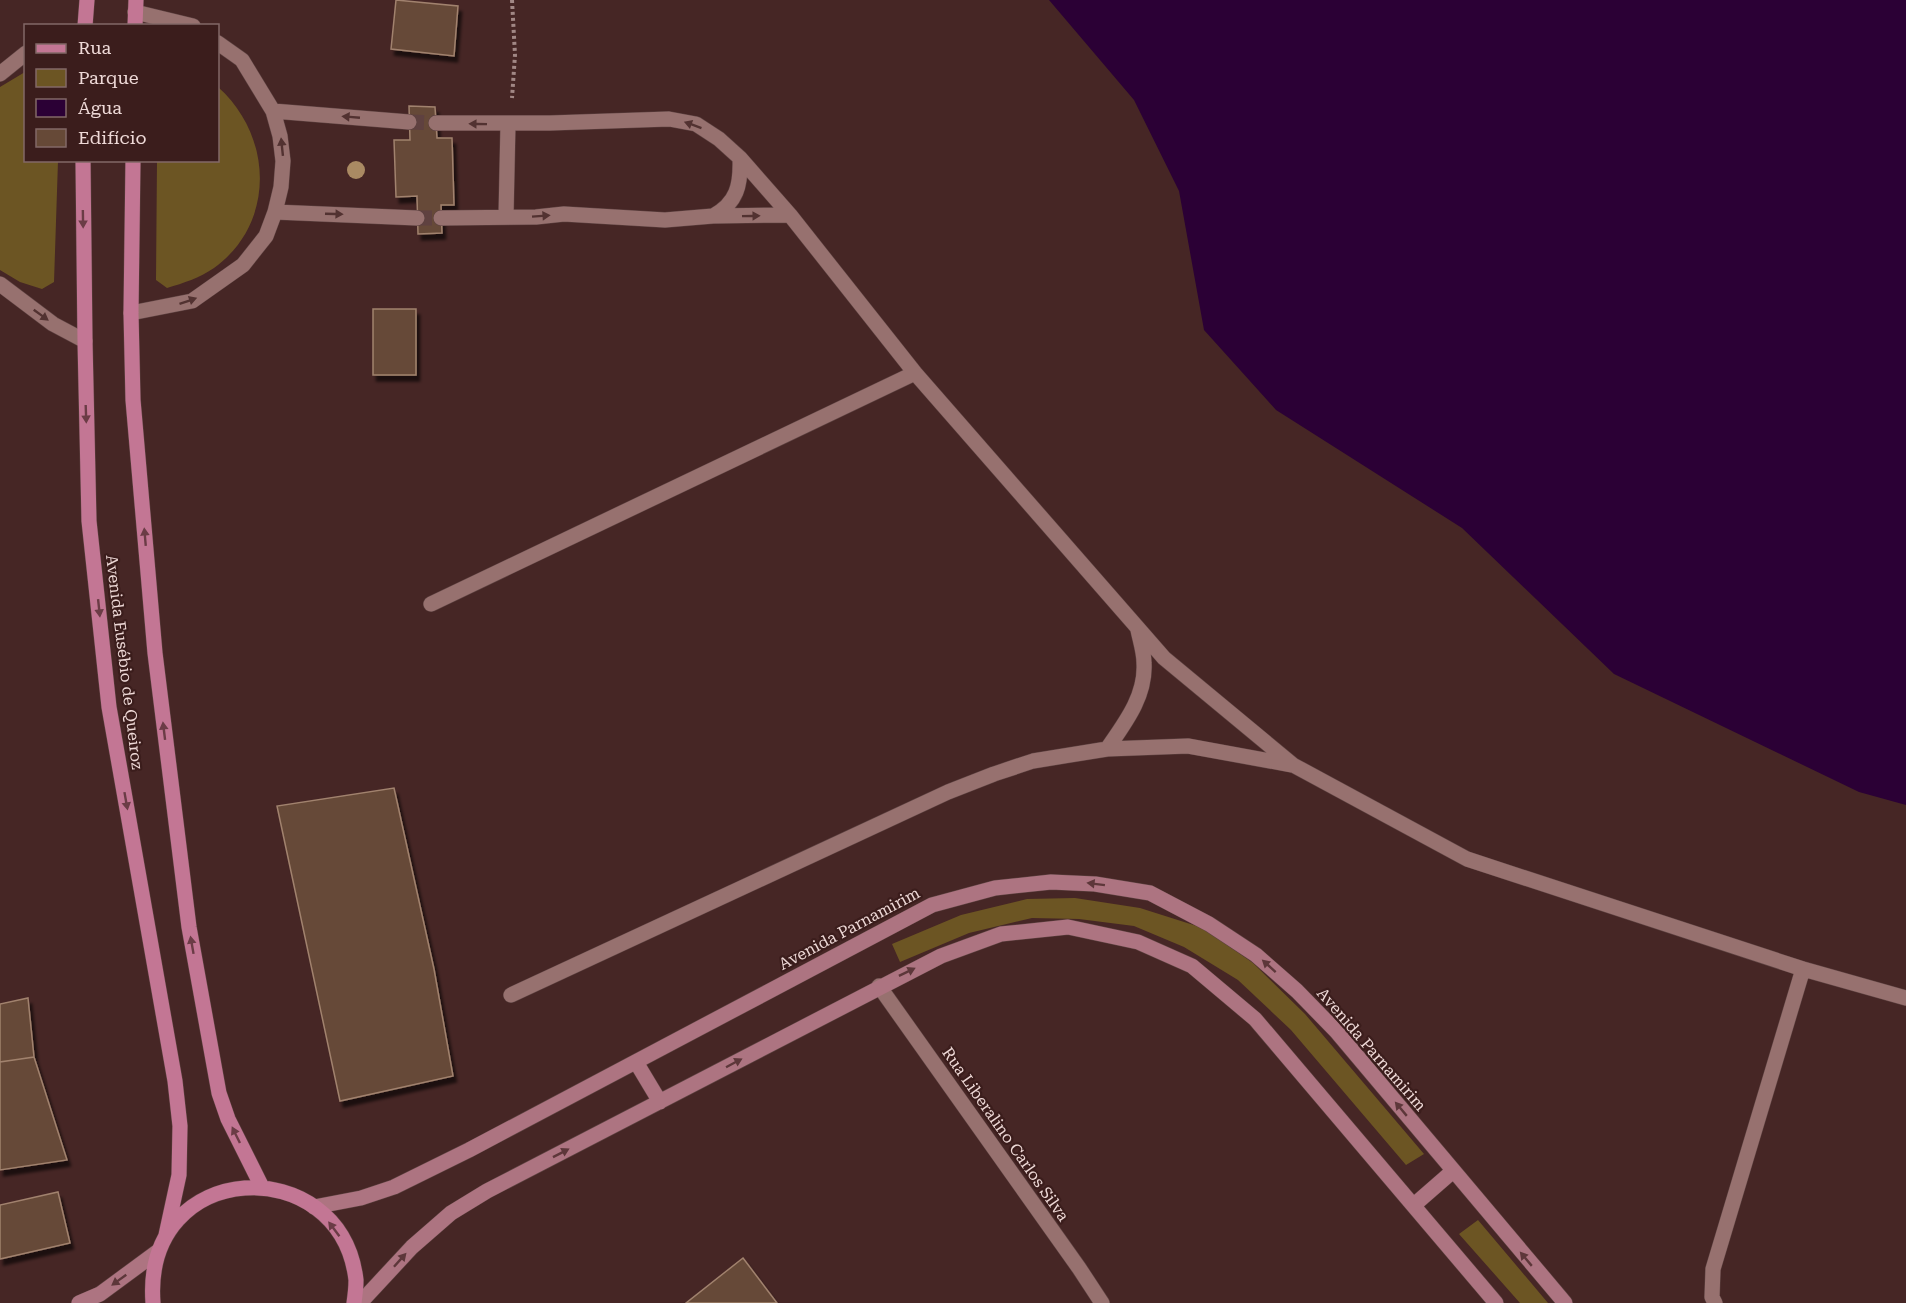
<svg xmlns="http://www.w3.org/2000/svg" width="1906" height="1303" font-family="'Roboto Serif',serif">
  <style>
    .green { fill: #6c5523 }
    .water { fill: #2b0035 }
    .building { fill: #664937; stroke: #a1826e; stroke-width: 1.5; filter: url(#shadow) }
    .lines { fill: none; stroke-linecap: round; stroke-linejoin: round }
    .street-tunnel { stroke: #5f4140; stroke-width: 15; stroke-dasharray: 15 8; stroke-linecap: butt }
    .street-casing { stroke: #5e4342; stroke-width: 16 }
    .secondary-casing { stroke: #5e4342; stroke-width: 16 }
    .primary-casing { stroke: #5e4342; stroke-width: 16 }
    .path { stroke: #a18785; stroke-width: 4; stroke-dasharray: 3 3; stroke-linecap: butt }
    .street { stroke: #97716f; stroke-width: 15 }
    .secondary { stroke: #ad7481; stroke-width: 15 }
    .primary { stroke: #c37694; stroke-width: 15 }
    .tree { fill: #aa8a63 }
    .oneway { fill: #523231 }
    .oneway2 { fill: #6b3c46 }
    .oneway3 { fill: #5d373a }
    .labels { text-anchor: middle; stroke-width: 4.5; stroke-linejoin: round; paint-order: stroke }
    .street-label { font-size: 16px; fill: #eed9d7; stroke: #3b1d1c }
  </style>
  <defs>
    <filter id="shadow"><feDropShadow dx="3.5" dy="6" stdDeviation="1.5" flood-color="#0009"/></filter>
  </defs>
  <rect width="100%" height="100%" fill="#462625"/>
  <path class="green" d="M25 72 26 160 58 161 54 282 42 289 20 282 0 270V87Z
    M218 87C273 136 276 223 214 268 199 278 184 283 167 288L156 280 157 161 218 160Z
    M1075 898 1140 908 1203 928 1253 963 1305 1014 1424 1154 1406 1165 1291 1030 1238 980 1184 947 1134 926 1079 919 1032 918 969 933 900 962 892 944 961 915 1027 899Z
    M1478 1220 1548 1303H1520L1459 1234Z"/>
  <path class="water" d="M1049 0H1906V805L1859 792 1614 674 1462 528 1276 410 1204 330 1179 191 1134 100Z"/>
  <path class="building" d="M396 0 458 6 454 56 391 49Z
    M409 106 435 107 437 138H452L454 205H441L442 233 418 234 417 196 396 197 394 140H410Z
    M373 309H416V375H373Z
    M394 788 434 969 453 1076 340 1101 277 806Z
    M28 998 34 1057 0 1062V1004Z
    M34 1057 67 1160 0 1170V1062Z
    M58 1192 70 1243 0 1259V1205Z
    M743 1258 777 1303H686Z"/>
  <g class="lines">
    <path class="street-tunnel" d="M409 122 436 123
      M417 218H441"/>
    <defs>
      <path id="street" d="M135 12 193 26
        M0 74 26 53
        M273 111 409 122
        M436 123H550L669 119 696 124 719 139 740 158 790 215 915 373 1164 658 1293 765 1467 859 1803 969 1906 998
        M275 212 417 218
        M506 216 508 124
        M713 216C737 203 741 185 740 158
        M441 218 536 217 564 214 665 220 713 216 790 215
        M0 284 53 324 85 341
        M131 313 192 301 243 265 266 236 275 212 281 187 283 161 280 136 273 111 242 60 218 43
        M431 604 915 373
        M1107 749C1125 723 1146 696 1144 663 1144 652 1140 640 1138 630
        M879 986 1079 1268 1102 1303
        M511 995 948 792 994 774 1033 761 1107 749 1188 746 1292 765
        M1715 1303 1712 1297 1713 1269 1803 969"/>
      <path id="secondary" d="M636 1062 660 1102
        M1414 1205 1453 1171
        M314 1207 361 1198 394 1187 469 1150 932 905 995 888 1051 882 1095 884 1150 893 1209 924 1256 955 1297 991 1336 1031 1565 1303
        M79 1303 100 1294 157 1252
        M360 1303 412 1247 451 1213 487 1191 941 956 1001 934 1068 927 1138 942 1192 966 1255 1019 1496 1303"/>
      <path id="primary" d="M85 26 87 0
        M135 26 136 0
        M83 160 85 341 89 521 109 707 175 1081 180 1126 179 1175 166 1235
        M133 160 131 313 133 400 155 653 189 927 219 1093 228 1119 262 1187
        M153 1303C142 1157 341 1150 356 1280 356 1287 355 1296 354 1303"/>
    </defs>
    <use href="#street" class="street-casing"/>
    <use href="#secondary" class="secondary-casing"/>
    <use href="#primary" class="primary-casing"/>
    <path class="path" d="M512 0 515 55 512 98"/>
    <use href="#street" class="street"/>
    <use href="#secondary" class="secondary"/>
    <use href="#primary" class="primary"/>
  </g>
  <circle class="tree" cx="356" cy="170" r="9"/>
  <defs><path id="oneway-solid" d="M-6-.8H1V-3.2L6.5 0L1 3.2V.8H-6Z" transform="scale(1.5)"/></defs>
  <g class="oneway">
    <use href="#oneway-solid" transform="translate(351 117) rotate(-175)"/>
    <use href="#oneway-solid" transform="translate(478 124) rotate(-179)"/>
    <use href="#oneway-solid" transform="translate(693 125) rotate(-160)"/>
    <use href="#oneway-solid" transform="translate(282 147) rotate(-96)"/>
    <use href="#oneway-solid" transform="translate(334 214) rotate(2)"/>
    <use href="#oneway-solid" transform="translate(541 216) rotate(-4)"/>
    <use href="#oneway-solid" transform="translate(751 216) rotate(-1)"/>
    <use href="#oneway-solid" transform="translate(188 301) rotate(-19)"/>
    <use href="#oneway-solid" transform="translate(41 315) rotate(36)"/>
  </g>
  <g class="oneway2">
    <use href="#oneway-solid" transform="translate(83 219) rotate(89)"/>
    <use href="#oneway-solid" transform="translate(86 414) rotate(88)"/>
    <use href="#oneway-solid" transform="translate(145 537) rotate(-95)"/>
    <use href="#oneway-solid" transform="translate(99 608) rotate(84)"/>
    <use href="#oneway-solid" transform="translate(164 731) rotate(-97)"/>
    <use href="#oneway-solid" transform="translate(126 801) rotate(80)"/>
    <use href="#oneway-solid" transform="translate(192 945) rotate(-100)"/>
    <use href="#oneway-solid" transform="translate(236 1135) rotate(-116)"/>
    <use href="#oneway-solid" transform="translate(334 1229) rotate(-127)"/>
  </g>
  <g class="oneway3">
    <use href="#oneway-solid" transform="translate(1096 884) rotate(-173)"/>
    <use href="#oneway-solid" transform="translate(1269 966) rotate(-138)"/>
    <use href="#oneway-solid" transform="translate(907 972) rotate(-26)"/>
    <use href="#oneway-solid" transform="translate(734 1063) rotate(-28)"/>
    <use href="#oneway-solid" transform="translate(1401 1109) rotate(-130)"/>
    <use href="#oneway-solid" transform="translate(561 1153) rotate(-27)"/>
    <use href="#oneway-solid" transform="translate(1526 1259) rotate(-130)"/>
    <use href="#oneway-solid" transform="translate(400 1260) rotate(-48)"/>
    <use href="#oneway-solid" transform="translate(119 1280) rotate(144)"/>
  </g>
  <g class="labels">
    <g class="street-label">
      <text transform="translate(125 662) rotate(83)" y="6">Avenida Eusébio de Queiroz</text>
      <text transform="translate(849 928) rotate(-28)" y="6">Avenida Parnamirim</text>
      <text transform="translate(1372 1049) rotate(49)" y="6">Avenida Parnamirim</text>
      <text transform="translate(1006 1134) rotate(55)" y="6">Rua Liberalino Carlos Silva</text>
    </g>
  </g>
  <rect x="24" y="24" width="195" height="138" fill="#3b1d1c" stroke="#836867" stroke-width="1.5"/>
  <rect x="36" y="44" width="30" height="9" fill="#c37694" stroke="#836867" stroke-width="1.5"/>
  <text x="78" y="54" font-size="18" fill="#eed9d7">Rua</text>
  <rect x="36" y="69" width="30" height="18" fill="#6c5523" stroke="#836867" stroke-width="1.5"/>
  <text x="78" y="84" font-size="18" fill="#eed9d7">Parque</text>
  <rect x="36" y="99" width="30" height="18" fill="#2b0035" stroke="#836867" stroke-width="1.5"/>
  <text x="78" y="114" font-size="18" fill="#eed9d7">Água</text>
  <rect x="36" y="129" width="30" height="18" fill="#664937" stroke="#836867" stroke-width="1.5"/>
  <text x="78" y="144" font-size="18" fill="#eed9d7">Edifício</text>
</svg>
